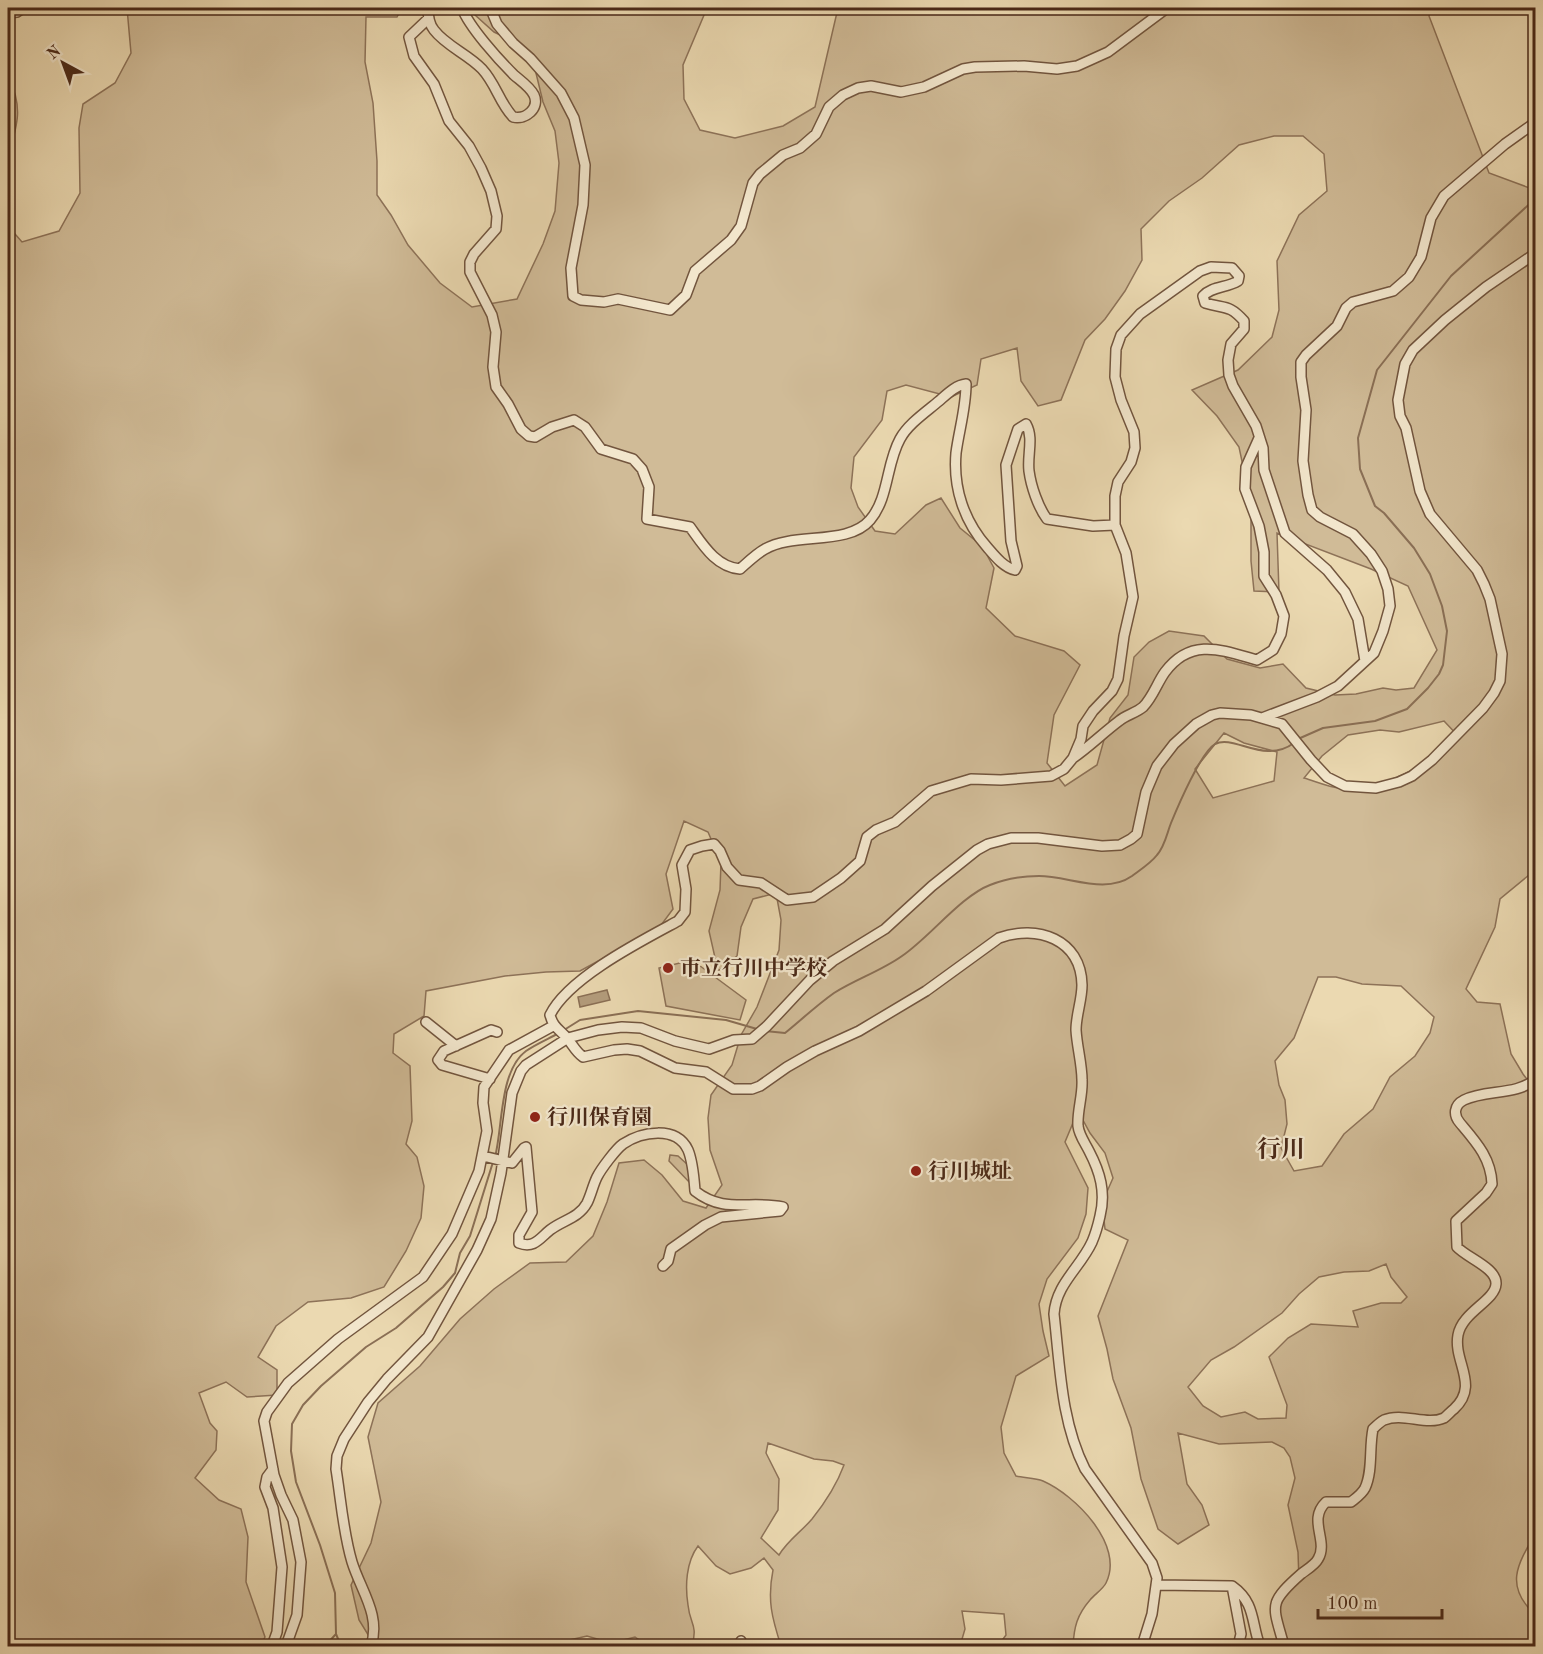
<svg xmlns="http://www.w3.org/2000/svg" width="1543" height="1654" font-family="'Old Standard TT','Noto Serif JP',serif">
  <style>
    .green { fill: #d0bb97; stroke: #8d7258; stroke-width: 1.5; fill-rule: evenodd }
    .water { fill: #b49d7d; stroke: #8a6f55; stroke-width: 1.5 }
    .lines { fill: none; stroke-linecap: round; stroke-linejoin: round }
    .stream { stroke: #8a6f55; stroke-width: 2 }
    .street-casing { stroke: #72553e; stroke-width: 12 }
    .street { stroke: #f2e6cc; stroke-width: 9 }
    .poi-dot { fill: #8f2418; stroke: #f2e6cc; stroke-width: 2 }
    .labels { text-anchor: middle; stroke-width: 4.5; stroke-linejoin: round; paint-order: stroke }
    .poi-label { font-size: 21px; font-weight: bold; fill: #4a2918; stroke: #f2e6cc; text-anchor: start }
    .quarter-label { font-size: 24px; font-weight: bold; fill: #4a2918; stroke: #f2e6cc }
  </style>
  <rect width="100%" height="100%" fill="#ebd9b1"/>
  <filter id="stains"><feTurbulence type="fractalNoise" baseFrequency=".00333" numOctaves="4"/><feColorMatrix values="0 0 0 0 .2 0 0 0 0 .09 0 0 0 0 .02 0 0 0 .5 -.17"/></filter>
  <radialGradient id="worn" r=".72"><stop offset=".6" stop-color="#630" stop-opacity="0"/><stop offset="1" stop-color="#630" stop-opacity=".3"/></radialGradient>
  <path class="green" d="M127 8H402L397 17H366L365 62 373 103 377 161V195L391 215 408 245 440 283 472 307 517 299 543 244 555 211 559 163 555 131 543 102 535 69 519 44 494 32 475 15 482 8H707L683 65 684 99 700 130 735 138 783 126 815 107 838 8H1431L1429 16 1489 173 1535 190V870L1500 899 1495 927 1466 989 1477 1002 1500 1004 1511 1054 1523 1074 1535 1090 1536 1533C1516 1566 1505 1586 1535 1615V1646H1288L1289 1642 1272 1617V1600L1299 1581 1298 1552 1288 1505 1295 1478 1290 1457 1284 1448 1272 1442 1219 1444 1178 1433 1187 1484 1202 1505 1209 1525 1178 1544 1158 1529 1141 1479 1131 1428 1113 1379 1107 1349 1098 1316 1128 1240 1105 1229 1102 1203 1113 1178 1105 1153 1090 1133 1078 1111 1065 1142 1088 1188 1086 1214 1078 1238 1047 1279 1039 1304 1043 1331 1049 1356 1016 1376 1001 1427 1004 1453 1016 1476C1024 1478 1035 1478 1043 1481 1075 1495 1125 1545 1106 1583 1103 1589 1095 1594 1090 1600 1077 1615 1074 1627 1073 1646H998L1006 1635 1004 1614 962 1611 965 1629 960 1646H902L897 1641 889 1646H781C772 1618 767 1600 773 1570L764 1558 751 1568 730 1574 716 1566 698 1546C686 1562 685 1586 688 1605 690 1625 698 1624 692 1646H648L635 1637 611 1643 587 1636 561 1642 560 1646H375L359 1620 351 1585 371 1543 381 1502 368 1437 378 1403 420 1366 460 1319 494 1289 530 1263 566 1262 593 1236 607 1202 619 1163 644 1160 662 1175 683 1201 706 1208 722 1185 710 1150 708 1118 711 1095 732 1065 741 1035 757 1007 779 950 781 920 776 893 753 899 741 927 737 956 718 971 709 931 720 890 721 862 708 832 684 821 666 874 673 909 653 936 622 948 580 971 546 972 505 976 426 991 424 1016 394 1034 393 1053 410 1066 412 1121 406 1144 417 1157 424 1186 421 1218 406 1251 384 1287 351 1298 308 1302 276 1326 258 1357 277 1370V1395L247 1397 226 1382 199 1393 210 1423 217 1431 216 1450 195 1478 219 1500 241 1509 248 1537 246 1582 265 1637 260 1646H8V226L22 242 59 231 80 193 79 128 83 104 115 83 131 53ZM1274 136H1303L1324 154 1327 191 1299 215 1277 261 1279 310 1272 337 1238 370 1192 390 1217 416 1239 447 1251 504V561L1254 591 1279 592 1277 533 1371 569 1408 586 1437 650 1414 688 1396 690 1383 688 1356 694 1335 695 1306 688 1283 664 1260 668 1227 659 1204 636 1169 631 1149 642 1134 657 1128 695 1110 718 1097 765 1065 786 1047 763 1054 715 1080 665 1064 651 1015 636 986 608 994 568 982 546 960 528 941 498 926 505 895 534 875 531 858 507 851 488 854 457 882 420 887 391 906 385 951 397 977 385 981 359 1017 348 1021 381 1038 406 1061 400 1085 340 1105 319 1125 291 1142 260 1141 229 1169 201 1202 178 1239 145ZM1444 721 1460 738C1427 764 1385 791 1340 788 1328 787 1315 781 1304 778L1322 756 1348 735 1380 730 1399 732ZM1224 733 1244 743 1277 752 1274 781 1213 798 1195 769ZM1318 977H1336L1362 984 1401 986 1434 1017 1430 1033 1415 1056 1390 1077 1373 1109 1344 1134 1322 1166 1294 1171 1281 1148 1287 1124 1285 1100 1279 1085 1275 1061 1294 1038ZM1386 1264 1391 1277 1407 1297 1401 1303H1381L1353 1311 1358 1327 1311 1324 1288 1338 1269 1357 1287 1405 1286 1418 1258 1419 1245 1412 1221 1417 1203 1406 1188 1387 1211 1360 1234 1347 1282 1313 1299 1294 1319 1277 1344 1272 1369 1271ZM768 1443 814 1459 833 1461 844 1465C837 1484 824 1504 812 1519 801 1532 788 1540 779 1555L761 1538 778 1510 779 1479 766 1453Z
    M8 76C24 108 17 126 8 157Z
    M692 960 746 1000 740 1020 666 1006 659 968Z
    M670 1155 678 1156 688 1165 690 1183 669 1161Z"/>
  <path class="water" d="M607 990 610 1000 580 1007 578 997Z"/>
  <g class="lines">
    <path class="stream" d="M1298 739 1323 728 1375 721 1407 709 1428 688 1439 674 1443 665 1447 631 1442 606 1430 574 1414 548 1384 513 1375 506 1360 469 1358 438 1377 370 1451 276 1536 198
      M564 1030 580 1020 638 1011 726 1020 757 1029
      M765 1031 785 1033C801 1020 817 1005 834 993 856 979 881 971 902 956 929 938 961 896 990 885 1005 879 1023 876 1039 876 1069 876 1105 895 1132 876 1140 870 1151 863 1157 855 1165 846 1167 833 1171 823 1178 806 1201 752 1215 744 1234 734 1264 765 1294 743
      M495 1157C503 1127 499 1071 526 1051 536 1044 548 1039 559 1033
      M325 1646 336 1634
      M341 1646 336 1634 335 1593 320 1545 296 1482 291 1451 292 1424 303 1405 321 1386 366 1347 396 1328 443 1287 455 1273 460 1253 470 1236 493 1162"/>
    <defs>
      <path id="street" d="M428 8C428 16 429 24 434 30 446 46 468 54 482 69 496 84 499 102 513 117 526 120 540 108 534 95 530 87 521 81 514 75 499 60 469 27 462 8
        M492 8V12L497 24 513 43 530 58 561 93 574 118 585 165 583 205 571 268 573 296 581 300 604 302 618 299 670 310 686 295 695 271 731 240 741 226 753 183 760 174 783 155 800 148 816 134 829 107 843 95 858 88 871 86 901 92 924 87 963 69 975 67 1024 66 1057 69 1077 66 1108 52 1167 8
        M8 13 17 12 23 8
        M429 18 409 37 414 56 434 84 449 121 469 146 481 168 491 191 497 216 496 229 474 254 470 262V272L492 315 496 332 493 367 496 387 508 404 521 429 529 436 535 437 552 427 574 420 585 427 601 449 633 459 642 469 649 487 647 519 690 527C703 545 716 567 740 569 748 562 756 554 765 549 794 532 848 546 870 520 889 498 886 464 900 439 908 424 926 412 939 401 947 394 956 385 966 384 966 408 959 430 956 453 953 488 964 521 987 547 994 555 1003 567 1015 570L1017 566 1011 541 1006 465 1018 429 1026 424C1034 438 1027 455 1029 471 1031 486 1038 507 1047 519L1093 526 1115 525
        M1262 718 1317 697 1338 686 1374 653 1383 631 1390 606 1388 589 1382 571 1371 554 1353 534 1320 517 1312 510 1308 495 1303 461 1306 410 1301 377V362L1306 355 1337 326 1346 308 1353 302 1393 291 1409 277 1421 257 1431 218 1444 196 1505 144 1536 122
        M1073 758C1089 747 1103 733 1119 721 1126 715 1136 713 1143 707 1153 697 1157 683 1165 672 1191 637 1222 650 1257 660L1273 650 1281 634 1284 616 1276 595 1264 576V552L1259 526 1245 489 1246 467 1259 438
        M426 1022 456 1046
        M490 1079 442 1065 438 1060 444 1051 491 1030 497 1032
        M483 1156 512 1163 524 1148 526 1147 532 1212 519 1235V1243C534 1249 540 1238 550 1230 563 1220 579 1218 587 1203 591 1195 593 1185 597 1177 601 1169 616 1149 623 1144 641 1132 676 1125 688 1150 693 1162 694 1178 695 1191 724 1214 750 1200 783 1207L780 1211 721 1217 705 1225 671 1249 668 1261 663 1266
        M1156 1585 1232 1586C1256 1603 1251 1623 1260 1646
        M1232 1586 1241 1634 1238 1646
        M272 1646 277 1632 282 1567 273 1508 265 1487 267 1477 273 1469
        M286 1646 297 1615 301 1562 293 1520 281 1495 274 1475 264 1421 267 1412 288 1383 338 1339 423 1277 452 1234 479 1171 487 1131 483 1103 484 1087 509 1050 553 1026
        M371 1646C381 1615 361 1591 352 1562 343 1532 341 1500 336 1469L337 1456 344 1439 368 1402 387 1379 428 1337 477 1250 491 1219 501 1173 512 1093 521 1071 526 1065 568 1038 598 1030 622 1027 641 1028 675 1041 709 1049 734 1040 752 1039 767 1026 810 980 833 961 885 929 932 886 977 850 988 844 1011 838H1038L1102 846 1120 845 1131 839 1137 834 1146 792 1157 766 1174 744 1196 724 1212 715 1220 713 1251 715 1282 724 1311 760 1327 777 1345 786 1376 788 1399 782 1412 776 1432 760 1483 708 1494 693 1500 681 1502 654 1490 599 1484 584 1477 570 1430 514 1420 491 1406 428 1400 416 1398 400 1405 364 1413 350 1445 320 1486 287 1536 253
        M740 1646 741 1641
        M1142 1646 1152 1614 1157 1578 1152 1563 1085 1469C1061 1422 1060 1366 1054 1314 1056 1284 1080 1268 1092 1242 1095 1235 1098 1225 1100 1216 1106 1192 1100 1172 1089 1151 1085 1143 1079 1135 1078 1126 1077 1111 1083 1095 1082 1080 1082 1064 1077 1047 1076 1030 1076 1015 1082 1000 1082 985 1081 939 1037 924 999 938L926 991 859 1031 815 1051 787 1067 760 1086 752 1089H733L706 1072 675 1068 640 1051 627 1049 614 1050 583 1057C575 1051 573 1045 567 1038 559 1029 553 1027 550 1015 568 978 641 941 678 921L685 912 686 889 682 865 690 850 702 846 714 844 720 851 727 867 739 880 761 883 787 900 813 897 841 878 860 861 867 837 876 830 895 822 931 791 971 779 1001 780 1051 776 1064 769 1073 758 1081 739 1083 726 1093 711 1112 691 1118 679 1124 636 1133 597 1126 553 1115 525V496L1118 482 1131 462 1135 448 1134 432 1121 400 1115 377 1116 349 1121 335 1140 314 1200 271 1211 267 1232 268 1239 276 1238 281C1227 288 1212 286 1203 296L1205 303C1225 309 1229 304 1244 321V329L1231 344 1228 360 1229 375 1233 386 1256 426 1263 448 1264 470 1285 533 1327 570 1345 592 1358 619 1365 661
        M1284 1646C1273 1605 1267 1604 1301 1574 1306 1570 1315 1565 1318 1559 1329 1541 1307 1520 1326 1502H1351C1356 1498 1362 1494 1365 1488 1373 1471 1369 1447 1373 1429 1376 1426 1380 1422 1384 1420 1403 1412 1426 1426 1444 1418 1447 1416 1451 1411 1454 1409 1480 1385 1453 1362 1458 1335 1462 1312 1495 1301 1496 1284 1497 1268 1467 1258 1457 1247L1456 1221 1486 1193 1492 1184C1491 1158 1476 1142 1460 1123 1453 1115 1454 1105 1464 1100 1486 1089 1516 1096 1536 1079"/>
    </defs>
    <use href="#street" class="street-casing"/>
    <use href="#street" class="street"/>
  </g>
  <g class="poi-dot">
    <circle cx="668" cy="968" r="6"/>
    <circle cx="535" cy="1117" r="6"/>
    <circle cx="916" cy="1171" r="6"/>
  </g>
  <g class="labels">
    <g class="poi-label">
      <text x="680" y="975">市立行川中学校</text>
      <text x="547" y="1124">行川保育園</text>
      <text x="928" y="1178">行川城址</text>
    </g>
    <g class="quarter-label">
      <text x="1281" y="1157">行川</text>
    </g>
  </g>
  <rect width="1543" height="1654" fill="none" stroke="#ebd9b1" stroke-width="30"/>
  <rect x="9" y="9" width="1525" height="1636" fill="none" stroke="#4a2918" stroke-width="3"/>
  <rect x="15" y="15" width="1513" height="1624" fill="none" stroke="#4a2918" stroke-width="1.5"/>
  <g transform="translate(63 63) rotate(319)" stroke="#f2e6cc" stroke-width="4.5" paint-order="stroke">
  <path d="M0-4.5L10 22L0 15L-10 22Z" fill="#4a2918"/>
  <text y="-9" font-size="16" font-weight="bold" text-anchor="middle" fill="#4a2918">N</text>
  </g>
  <path d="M1318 1609v9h124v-9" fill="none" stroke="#4a2918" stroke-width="3"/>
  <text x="1327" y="1609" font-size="18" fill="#4a2918" stroke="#f2e6cc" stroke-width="4.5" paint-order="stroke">100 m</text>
  <rect width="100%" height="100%" filter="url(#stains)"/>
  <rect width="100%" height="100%" fill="url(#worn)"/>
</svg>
